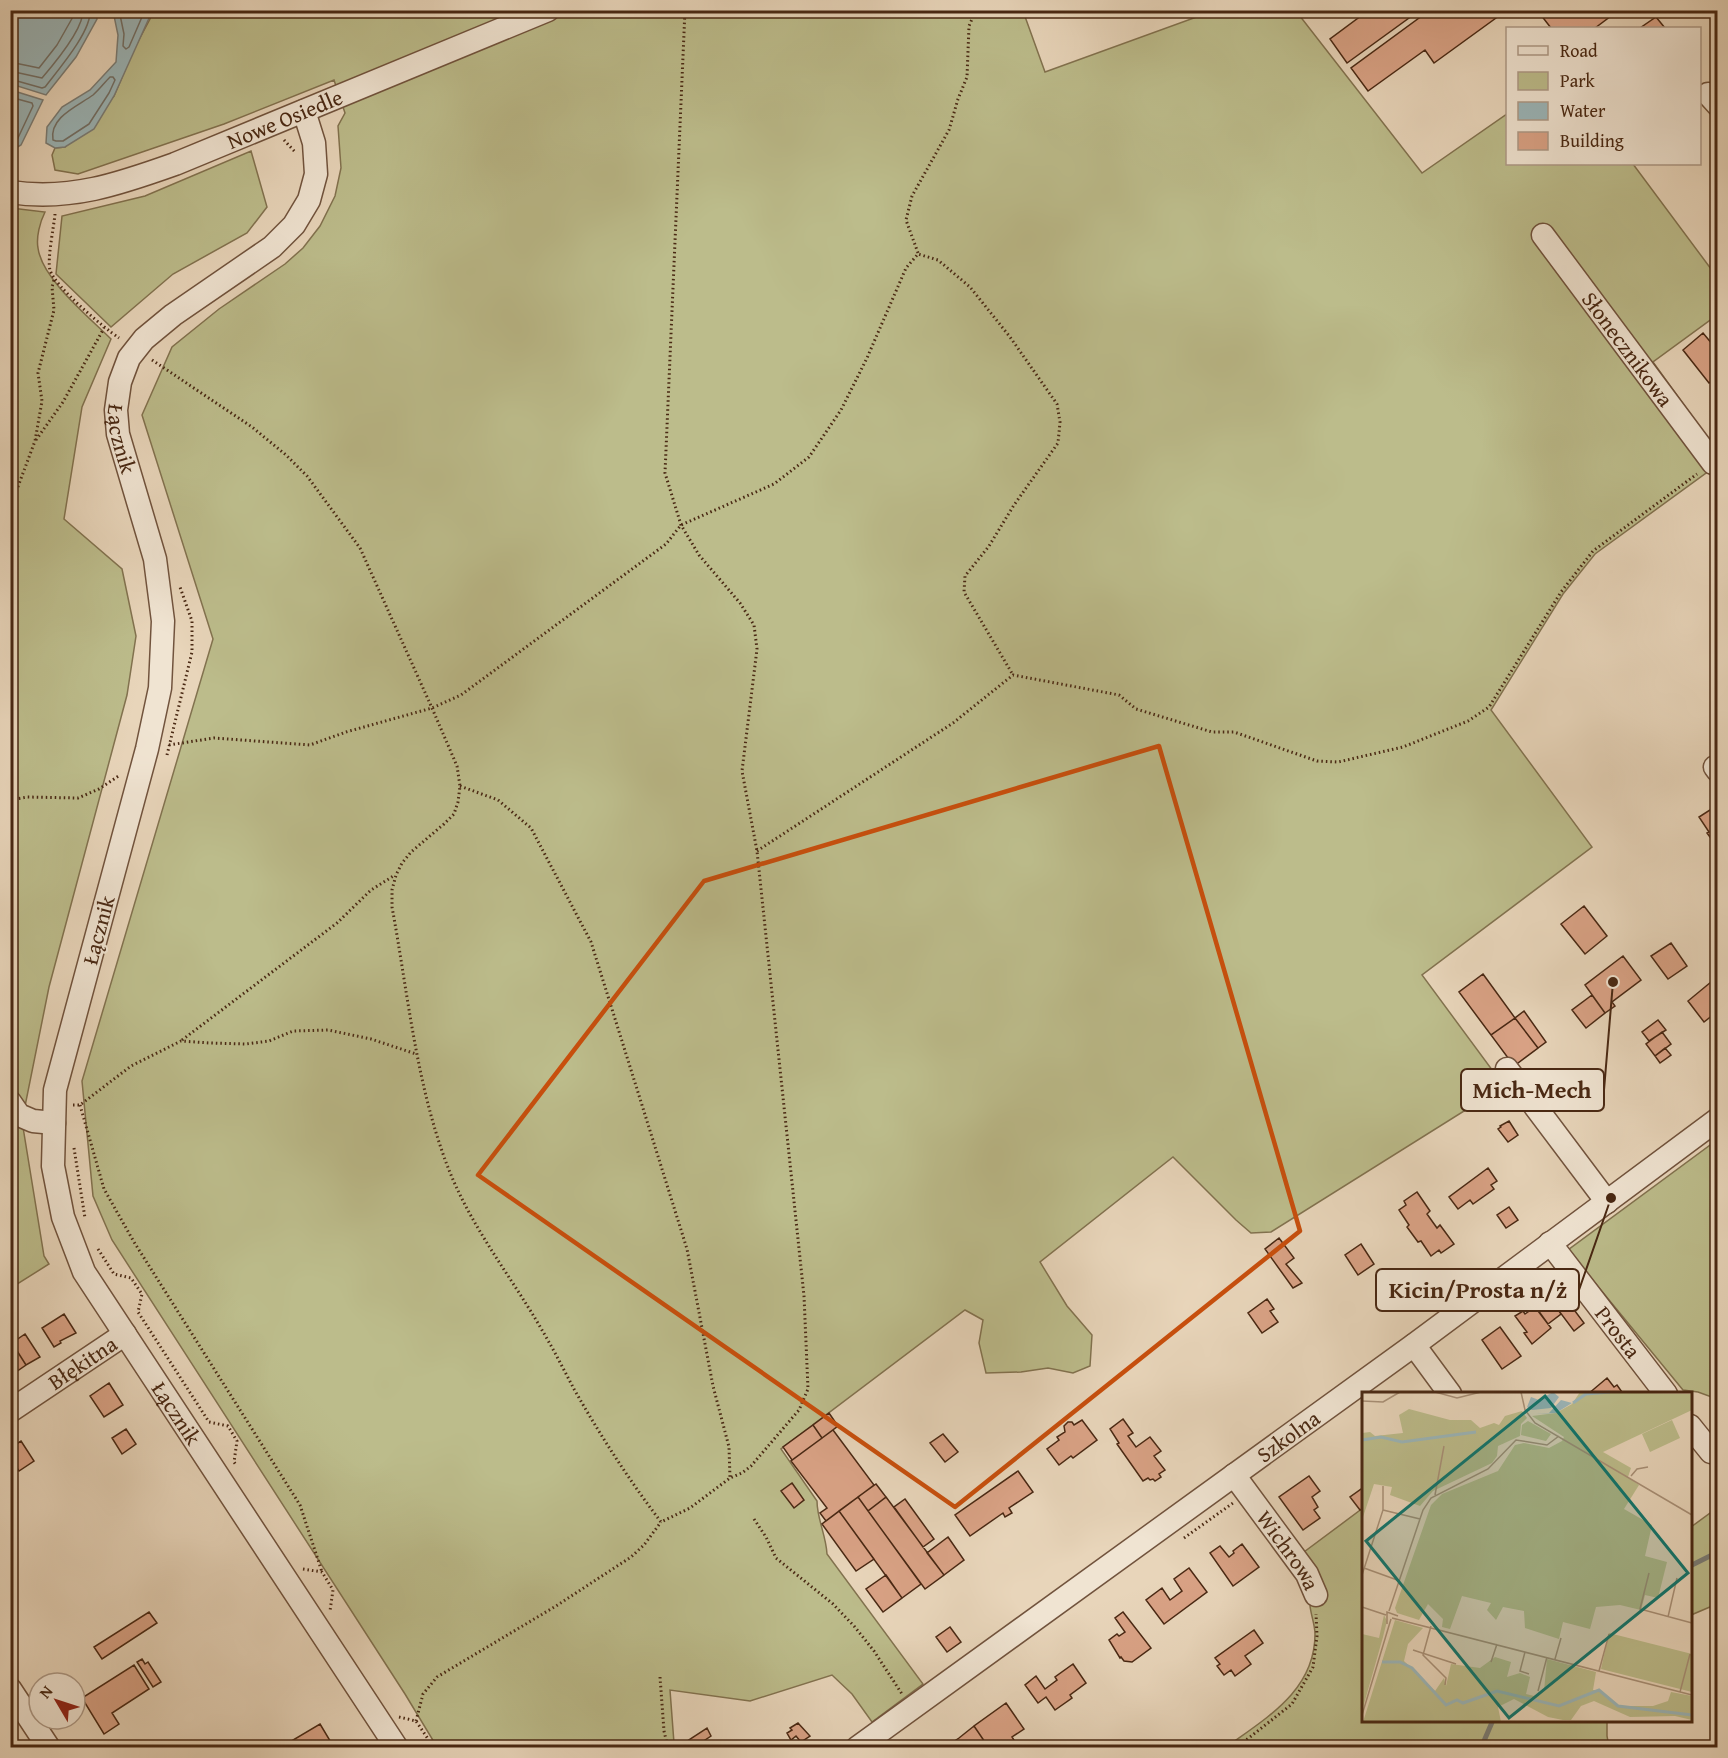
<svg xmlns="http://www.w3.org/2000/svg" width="1728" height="1758" font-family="'Gentium Book Plus',serif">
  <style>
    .green { fill: #bcbc8b; stroke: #82724f; stroke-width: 1.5 }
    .water { fill: #9bb6b9; stroke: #7a7d77; stroke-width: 1.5 }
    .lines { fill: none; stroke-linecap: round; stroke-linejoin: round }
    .shore { stroke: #726f66; stroke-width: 1.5 }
    .stream { stroke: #7a7d77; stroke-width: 5 }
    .building { fill: #d9a285; stroke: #492813; stroke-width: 1.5 }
    .minor-casing { stroke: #71533d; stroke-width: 25 }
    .path { stroke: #492813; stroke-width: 3; stroke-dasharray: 1.5 3; stroke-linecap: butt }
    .minor { stroke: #f0e4d2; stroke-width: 22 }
    .marked { fill: none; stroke: #c84f0d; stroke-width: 4.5; stroke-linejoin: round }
    .labels { text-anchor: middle; stroke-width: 4.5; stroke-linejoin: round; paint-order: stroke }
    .street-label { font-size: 22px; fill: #492813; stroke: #f0e4d2 }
    .inset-river { fill: none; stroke: #9bb6b9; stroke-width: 3 }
    .inset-road { fill: none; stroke: #a89077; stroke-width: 1.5 }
    .view { fill: #0f766e; fill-opacity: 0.15; stroke: #0f766e; stroke-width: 3 }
    .inset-edge { fill: none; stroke: #492813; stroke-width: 3 }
    .leader { fill: none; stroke: #492813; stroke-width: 2 }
    .callout-dot { fill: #492813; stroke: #f0e4d2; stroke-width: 2 }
    .callout { fill: #f0e4d2; stroke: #492813; stroke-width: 2 }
    .callout-label { font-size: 24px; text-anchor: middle; font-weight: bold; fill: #492813 }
  </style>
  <rect width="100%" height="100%" fill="#e8d5ba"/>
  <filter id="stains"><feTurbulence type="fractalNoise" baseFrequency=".00333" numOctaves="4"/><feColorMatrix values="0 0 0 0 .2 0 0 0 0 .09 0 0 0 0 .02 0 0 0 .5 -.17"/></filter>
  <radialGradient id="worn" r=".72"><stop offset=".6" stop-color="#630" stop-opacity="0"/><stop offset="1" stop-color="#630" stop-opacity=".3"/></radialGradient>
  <path class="green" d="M152 11H1023L1045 72 1213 11H1296L1422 173 1507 114 1508 164H1633L1717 277V315L1653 362 1717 451V465L1595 554 1563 594 1491 710 1592 847 1422 975 1504 1086 1271 1232 1251 1233 1236 1220 1173 1157 1040 1262 1067 1306 1092 1335 1090 1366 1073 1373 1048 1368 1021 1372 986 1373 979 1343 983 1320 965 1310 781 1449 817 1501C817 1519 826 1535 827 1554L923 1684 872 1722 852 1694 832 1675 750 1701 670 1690 674 1743 677 1747H437L405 1694 112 1240 93 1196 82 1081 213 639 142 415 172 347 219 309 285 264 303 248 320 226 335 196 341 168 338 126 345 113 334 80 224 124 78 174 55 170 52 155 55 148 65 147 114 96 134 49 150 19Z
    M251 151 267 207 247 233 173 274 111 327 56 274 62 216 145 196Z
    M11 208 45 212C40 222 36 237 38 248 42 279 89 317 111 339L82 407 64 519 122 569 136 636 127 695 49 987 22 1121 44 1256 49 1264 11 1288Z
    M1717 1140V1399L1698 1392 1683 1390 1568 1250Z
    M1363 1508 1364 1720 1607 1721V1736L1609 1747 1225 1748C1266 1718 1315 1691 1315 1634 1315 1625 1311 1615 1310 1606L1322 1597 1304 1552Z
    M1717 1508V1604L1691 1615V1527Z"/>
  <path class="water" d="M11 10 96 11 97 19 76 57 46 95 11 84Z
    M113 11H151L150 16 114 96 94 129 65 147 55 148 46 143 47 127 62 107 90 90 116 62 118 35Z
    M11 90 43 100 21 145 11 151Z"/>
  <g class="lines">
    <path class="shore" d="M119 10 124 34 123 46 126 49 129 47 145 10
      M10 62 39 68 57 45 74 15V10
      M10 71 42 78C54 64 84 28 83 10
      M110 77H113L115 80 109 93 89 124 63 141H56L53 140C49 117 78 106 93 95 99 90 104 83 110 77Z
      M10 79 42 88 45 87C58 70 92 31 90 10
      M10 97 32 103 33 106 17 140 10 144"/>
    <path class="stream" d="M1690 1566 1718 1552
      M1481 1748 1493 1720"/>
  </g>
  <path class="building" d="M1369 10H1420L1347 63 1330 39Z
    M1430 10H1507L1434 63 1425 50 1368 91 1351 68Z
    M1537 10H1619L1595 28H1551Z
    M1656 17 1665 28H1640Z
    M1703 333 1718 351V377L1709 383 1683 350Z
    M1713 808 1718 814V848L1707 833 1709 832 1699 817Z
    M1584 906 1607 936 1585 954 1561 924Z
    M1671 943 1687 966 1668 979 1651 956Z
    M1623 956 1641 980 1612 1002 1615 1006 1605 1013 1585 985Z
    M1483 974 1515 1018 1491 1035 1459 992Z
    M1711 982 1718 991V1011L1704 1022 1688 1001Z
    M1592 995 1605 1013 1586 1028 1572 1010Z
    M1524 1011 1546 1042 1538 1048 1515 1018Z
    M1515 1018 1538 1048 1514 1066 1491 1035Z
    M1658 1020 1666 1030 1649 1041 1642 1032Z
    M1662 1032 1671 1044 1655 1056 1646 1044Z
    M1665 1048 1671 1055 1660 1063 1655 1056Z
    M1509 1121 1518 1135 1508 1142 1498 1129 1501 1127 1500 1126Z
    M1488 1168 1497 1181 1491 1185 1494 1189 1473 1204 1470 1200 1458 1209 1449 1197Z
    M1417 1192 1430 1211 1427 1214 1437 1228 1440 1225 1454 1244 1441 1253 1439 1250 1431 1256 1421 1241 1418 1242 1407 1227 1409 1225 1399 1210 1406 1205 1404 1201Z
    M1509 1207 1518 1220 1506 1228 1497 1215Z
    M1279 1238 1294 1258 1286 1264 1302 1283 1293 1288 1265 1249Z
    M1361 1244 1374 1264 1358 1275 1345 1255Z
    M1552 1293 1563 1307 1559 1311 1561 1314 1548 1324 1535 1306Z
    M1267 1299 1274 1309 1270 1311 1278 1322 1262 1333 1248 1313Z
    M1569 1303 1584 1323 1574 1331 1559 1311Z
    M1535 1307 1551 1328 1532 1344 1524 1333 1527 1332 1515 1316 1523 1311 1525 1314Z
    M64 1314 76 1333 60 1341 61 1343 54 1347 42 1328Z
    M1500 1327 1521 1356 1502 1369 1482 1340Z
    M25 1334 40 1357 26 1365 12 1343Z
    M12 1343 26 1365 13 1374 10 1369V1344Z
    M1607 1378 1614 1387 1617 1385 1622 1392 1588 1394Z
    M109 1383 123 1405 104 1417 90 1396Z
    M829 1413 838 1426 822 1438 813 1425Z
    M1123 1419 1133 1433 1128 1436 1136 1447 1150 1437 1161 1451 1154 1456 1165 1470 1159 1474 1161 1477 1155 1481 1153 1479 1150 1480 1148 1478 1143 1481 1117 1444 1119 1443 1110 1429Z
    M1082 1420 1097 1440 1073 1458 1071 1456 1059 1465 1047 1449 1059 1440 1057 1437 1065 1432 1064 1426 1068 1422H1072L1074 1425Z
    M813 1425 822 1438 792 1460 783 1447Z
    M126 1429 136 1444 122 1454 112 1438Z
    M833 1430 874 1485 826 1521 820 1513 827 1508 791 1461Z
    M943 1434 958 1452 945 1462 930 1443Z
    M21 1441 34 1461 19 1471 10 1458V1448Z
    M1018 1471 1033 1492 1009 1508 1012 1513 1005 1517 1003 1513 970 1536 955 1515Z
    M1309 1476 1320 1491 1312 1497 1318 1507 1314 1510 1320 1518 1303 1530 1279 1497Z
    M792 1483 804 1500 794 1508 781 1491Z
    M876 1484 886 1497 868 1511 858 1497Z
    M1364 1487V1508L1360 1510 1350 1497Z
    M858 1497 921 1584 902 1598 839 1511Z
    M886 1497 944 1575 925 1589 868 1511Z
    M905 1499 934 1539 923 1547 894 1507Z
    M839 1511 874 1559 856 1571 822 1524Z
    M948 1537 964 1560 944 1575 927 1553Z
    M1242 1544 1259 1567 1233 1586 1210 1553 1220 1546 1229 1557 1234 1553 1233 1551Z
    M1189 1568 1207 1592 1164 1624 1146 1600 1162 1588 1170 1600 1182 1591 1174 1579Z
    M886 1575 902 1598 883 1612 866 1589Z
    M149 1612 157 1623 102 1659 94 1647Z
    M1123 1612 1151 1648 1132 1662 1124 1661 1121 1657 1120 1658 1109 1640 1117 1634 1119 1636 1125 1632 1115 1618Z
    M950 1627 961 1642 947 1652 936 1637Z
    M1254 1630 1263 1643 1245 1656 1251 1664 1235 1676 1231 1670 1224 1675 1217 1666 1220 1664 1215 1658Z
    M142 1659 145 1664 148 1662 161 1682 153 1687 137 1662Z
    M1073 1664 1086 1683 1070 1695 1072 1698 1055 1710 1046 1697 1038 1703 1025 1685 1036 1676 1045 1689 1057 1680 1055 1677Z
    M134 1665 149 1689 112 1713 119 1724 104 1734 82 1698Z
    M1006 1703 1024 1729 1012 1737 1014 1740 1003 1748H989L974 1726Z
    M798 1723 810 1736 801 1742 796 1736 791 1740 787 1733 792 1730 790 1728Z
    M320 1724 332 1744 326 1748H297L293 1740Z
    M974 1726 989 1748H944L959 1738Z
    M707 1728 711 1736 693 1748H682L681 1745Z"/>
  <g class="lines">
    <defs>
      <g id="minor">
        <path d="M1708 94 1718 105"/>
        <path id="s1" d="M304 111 314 143 316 174 309 200 294 225 272 247 173 315 144 339 129 358 120 382 116 410 118 434 155 559 163 621 160 688 147 749 55 1090 53 1166 63 1217 84 1272 397 1748"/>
        <path id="s2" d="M10 192C70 201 119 184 175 164L548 10"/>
        <path id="s3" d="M1543 235 1713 463 1718 459"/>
        <path d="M1715 767 1718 771"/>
        <path d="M1507 1069 1607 1202"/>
        <path d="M10 1102 19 1115 33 1121 54 1123"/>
        <path id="s4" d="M1550 1243 1666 1394"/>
        <path d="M1414 1345 1450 1394"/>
        <path id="s5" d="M10 1411 125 1334"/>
        <path d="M1690 1426 1711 1452"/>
        <path id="s6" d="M1234 1475 1307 1574 1316 1595"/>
        <path d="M10 1689 49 1748"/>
        <path id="s7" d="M857 1748 1414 1345 1718 1119"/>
      </g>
    </defs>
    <use href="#minor" class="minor-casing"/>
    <path class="path" d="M566 14 576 10
      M284 140 296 153
      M55 214C54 226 47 259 50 270 55 287 103 327 119 338
      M918 253 906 220 912 196 949 130 958 99 967 77 969 26 976 10
      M152 360 252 427 286 455 307 476 360 548 432 708 457 766 460 786 458 802 454 814 444 824 411 852 402 863 396 875 392 890V907C407 988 415 1073 442 1151 466 1223 510 1273 546 1337 556 1354 565 1372 574 1389 600 1435 629 1480 661 1522L690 1508 730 1478 742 1473 751 1466 799 1410 808 1389 804 1296 757 851 742 771 757 649 754 625 740 603 699 555 681 525 665 473 685 10
      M36 440 63 402 104 328
      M10 508 35 441 42 401 38 373 54 310 52 287 54 280
      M169 745 214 738 310 745 346 732 432 708 461 695 666 544 681 525 774 484 809 457 841 410 867 358 906 268 918 254 938 260 970 287 1010 337 1057 404 1060 422 1058 443 1014 505 989 546 965 576 964 592 1013 675
      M167 755 192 652V621L180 587
      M460 786 498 800 531 828 591 942 687 1249 713 1386 729 1447 730 1478
      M10 800 27 797 78 798 99 789 120 775
      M757 851 953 723 1013 675 1119 695 1136 709 1212 732H1234L1317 761 1338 762 1403 747 1468 721 1489 707 1561 592 1593 551 1697 474
      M182 1040 337 923 371 890 395 875
      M73 1105H80L131 1066 181 1041 210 1043 246 1044 269 1041 293 1031 328 1030 371 1039 416 1054
      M80 1105 104 1189 134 1242 300 1505 322 1572
      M74 1148 85 1218
      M98 1249 114 1274 131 1278 142 1294 138 1312 209 1422 228 1426 237 1441 234 1462 236 1465
      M754 1519 766 1537 776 1558 833 1604 854 1626 874 1651 902 1694
      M1184 1538 1233 1503
      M303 1569 322 1572 333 1590 330 1611
      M660 1677 664 1731 668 1748
      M399 1717 416 1721 428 1739 426 1748
      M416 1721 423 1694 437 1677 556 1606 631 1557 644 1545 661 1522
      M1236 1748 1292 1704 1313 1667 1317 1636 1316 1614"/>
    <use href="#minor" class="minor"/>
  </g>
  <path class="marked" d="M1159 746 1300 1231 955 1507 478 1175 704 881Z"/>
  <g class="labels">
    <g class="street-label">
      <text dy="8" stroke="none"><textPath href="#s2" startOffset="288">Nowe Osiedle</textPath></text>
      <text dy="8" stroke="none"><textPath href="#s3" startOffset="142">Słonecznikowa</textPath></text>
      <text dy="8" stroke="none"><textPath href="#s1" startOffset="417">Łącznik</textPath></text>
      <text transform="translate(98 930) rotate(-75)" y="8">Łącznik</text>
      <text dy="8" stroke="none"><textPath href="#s4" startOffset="112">Prosta</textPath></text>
      <text dy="8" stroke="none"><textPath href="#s5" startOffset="87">Błękitna</textPath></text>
      <text dy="8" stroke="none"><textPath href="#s1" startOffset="1443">Łącznik</textPath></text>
      <text dy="8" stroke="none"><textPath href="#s7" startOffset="532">Szkolna</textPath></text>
      <text dy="8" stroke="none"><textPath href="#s6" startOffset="93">Wichrowa</textPath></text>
    </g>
  </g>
  <g transform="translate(1362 1392)">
    <rect width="330" height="330" fill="#e8d5ba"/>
    <path d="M218 0 330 2V18L241 60 269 76 266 85 277 93 262 117 290 133 283 164 305 170 296 206 283 203 279 218 258 213 234 215 228 237 201 230 197 247 163 236 162 219 141 215 134 228 125 218 129 211 100 204 88 237 80 235 81 227 66 212 57 228 35 221 33 216 69 113 80 102 136 79 153 53 162 51 187 56 200 49 202 45 170 24 194 21 210 12ZM47 17 88 28H109L118 36 132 31 137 33 143 24 160 19 165 26 159 32 158 44 136 54 135 64 130 71 71 99 58 114 28 103 30 95 12 92 0 128V41L8 40 13 44 41 41 37 23ZM310 28 318 46 288 60 280 42ZM166 29 189 42 184 49 159 43 160 33ZM22 223 25 229 21 245 0 319V242L17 246ZM33 228 61 236 46 252 42 269 73 299 82 286 84 294 89 272 118 276 133 265 149 270 145 285 158 281 168 285 164 302 172 304 182 299 185 267 234 280 231 298H238L257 314H291L306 309 309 300 330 304V328L313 324 268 325 232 309 219 314 209 328H201L186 325 152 307 136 315 139 330H1ZM247 241 330 262V300L239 277Z" fill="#bcbc8b"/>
    <path d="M191 0 197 5 189 16 170 18 165 15 169 5 177 8ZM199 8 210 11 194 21 173 22 187 21Z" fill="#9bb6b9"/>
    <path class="inset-river" d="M211 11 224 2 248 0M0 48 19 45 40 50 114 40M20 270H38L50 276 84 313 95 308 101 311 135 299 197 314 237 298 256 314 330 323"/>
    <path class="inset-road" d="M73 0 95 6 119 0M159 0 163 18 173 31 330 123M0 9 21 10 38 0M269 84 275 77 286 75M73 103 82 54M21 118 58 127M2 176 38 189M287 181 278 217 330 231M0 183 21 118V94M0 215 24 223M27 219 61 118 69 106 126 77 154 48 185 53 197 44M306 225 315 186M30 226 330 303M25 232V220L36 224M69 234 61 263 84 286 83 293M51 258 94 272M163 260 158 279 167 282M193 267 199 246M129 270 135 252M237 279 247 242M176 299 185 265M318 300 328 262M0 323 29 227"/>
    <path class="view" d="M183 4 326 181 147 326 4 149Z"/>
    <rect width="330" height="330" class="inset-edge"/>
  </g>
  <path class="leader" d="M1613 982L1604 1090M1611 1198L1579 1290"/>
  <g class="callout-dot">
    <circle cx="1613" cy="982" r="6"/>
    <circle cx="1611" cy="1198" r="6"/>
  </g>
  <g class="callout">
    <rect x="1461" y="1069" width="143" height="42" rx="6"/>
    <rect x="1376" y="1269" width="203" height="42" rx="6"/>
  </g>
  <g class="callout-label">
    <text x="1532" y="1098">Mich-Mech</text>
    <text x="1478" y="1298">Kicin/Prosta n/ż</text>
  </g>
  <rect width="1728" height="1758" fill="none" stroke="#e8d5ba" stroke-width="36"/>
  <rect x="12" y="12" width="1704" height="1734" fill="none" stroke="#492813" stroke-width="3"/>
  <rect x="18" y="18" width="1692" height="1722" fill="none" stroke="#492813" stroke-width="1.5"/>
  <rect x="1506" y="27" width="195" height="138" fill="#f0e4d2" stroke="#ad9986" stroke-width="1.5"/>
  <rect x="1518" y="46" width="30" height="9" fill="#f0e4d2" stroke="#ad9986" stroke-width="1.5"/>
  <text x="1560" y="57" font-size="18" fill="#492813">Road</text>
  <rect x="1518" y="72" width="30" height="18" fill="#bcbc8b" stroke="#ad9986" stroke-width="1.5"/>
  <text x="1560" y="87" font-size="18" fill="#492813">Park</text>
  <rect x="1518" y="102" width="30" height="18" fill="#9bb6b9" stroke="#ad9986" stroke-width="1.5"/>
  <text x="1560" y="117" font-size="18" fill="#492813">Water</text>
  <rect x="1518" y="132" width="30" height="18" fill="#d9a285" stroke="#ad9986" stroke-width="1.5"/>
  <text x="1560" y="147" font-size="18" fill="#492813">Building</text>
  <g transform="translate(57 1701) rotate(309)"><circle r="28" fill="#f0e4d2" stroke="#ad9986" stroke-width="1.5"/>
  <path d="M0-4.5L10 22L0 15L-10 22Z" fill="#8f2418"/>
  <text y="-9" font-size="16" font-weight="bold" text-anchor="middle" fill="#492813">N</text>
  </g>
  <rect width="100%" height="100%" filter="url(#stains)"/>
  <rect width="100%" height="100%" fill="url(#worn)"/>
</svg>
